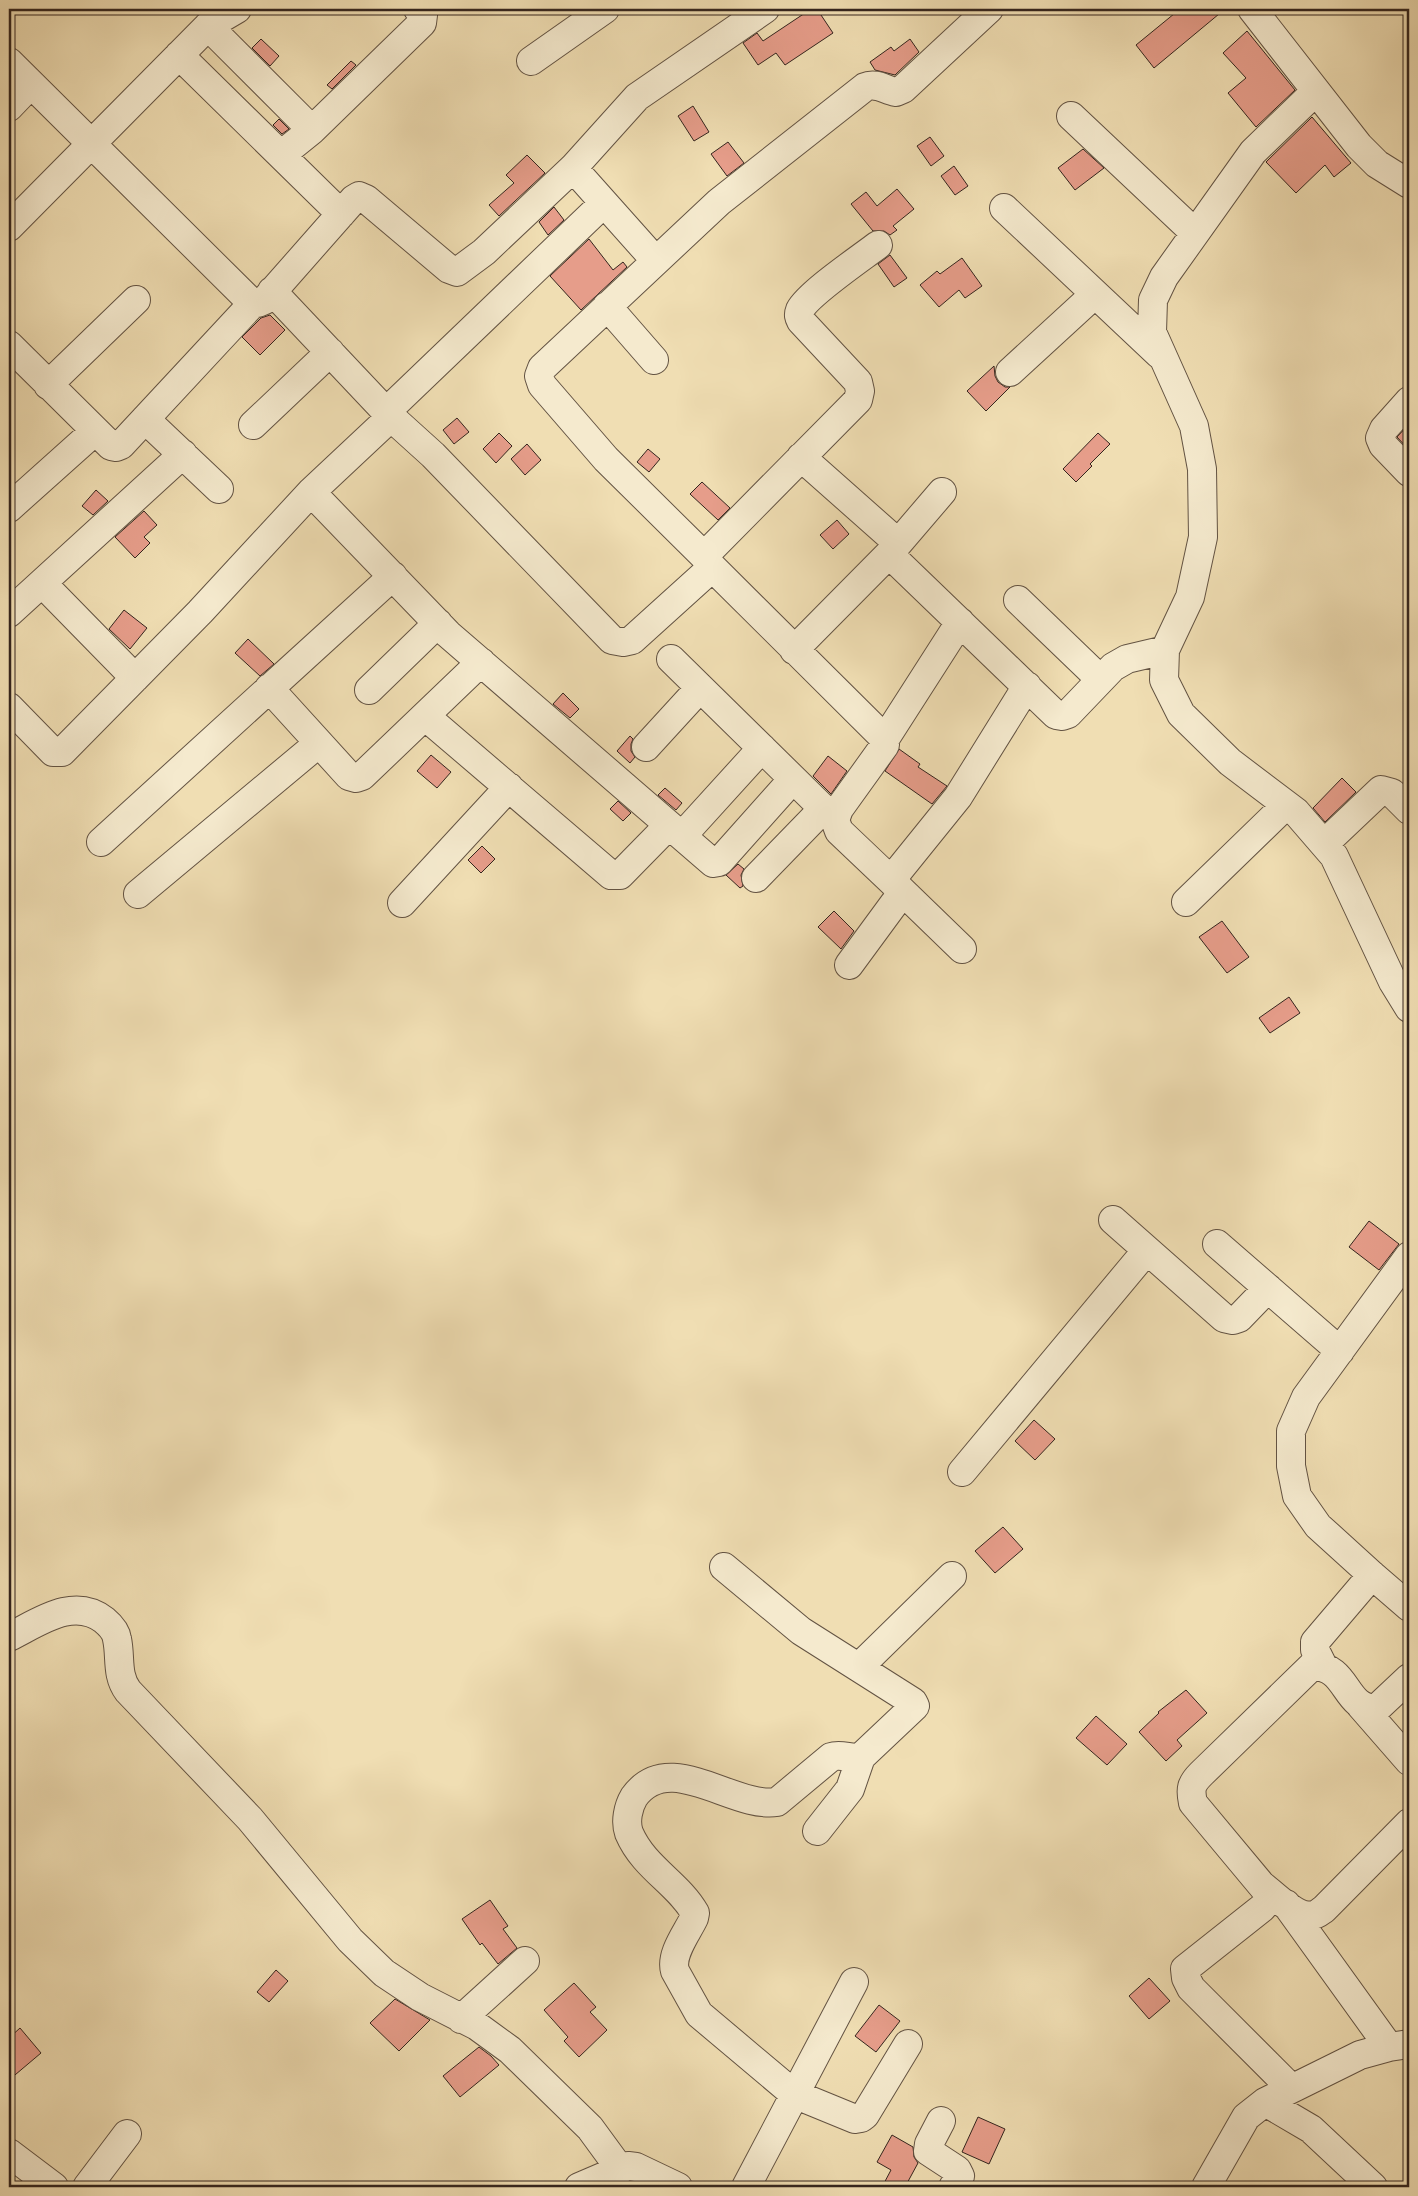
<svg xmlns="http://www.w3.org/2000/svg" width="1418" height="2196" font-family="'EB Garamond',serif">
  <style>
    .building { fill: #e69d8a; stroke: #34251e }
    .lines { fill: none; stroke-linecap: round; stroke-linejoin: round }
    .minor-casing { stroke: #635343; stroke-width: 30 }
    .minor { stroke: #f5eace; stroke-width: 28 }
  </style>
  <rect width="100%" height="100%" fill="#f0deb3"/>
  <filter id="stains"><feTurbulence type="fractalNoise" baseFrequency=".004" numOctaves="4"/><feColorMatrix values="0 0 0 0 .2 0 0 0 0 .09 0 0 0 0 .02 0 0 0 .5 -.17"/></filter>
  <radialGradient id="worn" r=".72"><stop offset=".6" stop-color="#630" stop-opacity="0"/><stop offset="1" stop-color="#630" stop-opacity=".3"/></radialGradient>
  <path class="building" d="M811 9H817L833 33 785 65 776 53 758 65 743 43 757 33 763 41Z
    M1180 9H1225L1154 68 1136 45Z
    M1247 31 1295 90 1256 127 1228 93 1246 78 1223 53Z
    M261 39 279 56 270 66 252 48Z
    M910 39 919 52 895 75 875 70 870 62 891 47 894 51Z
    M351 61 356 65 332 89 327 85Z
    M693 106 709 132 694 141 678 116Z
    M1312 117 1351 163 1334 177 1325 165 1296 193 1266 162Z
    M279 119 289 129 282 134 273 125Z
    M930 137 944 156 931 166 917 146Z
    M728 142 744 163 727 176 711 154Z
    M1083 149 1104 168 1075 190 1058 168Z
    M527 155 545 173 499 216 489 205 514 183 506 175Z
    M954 166 968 186 955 195 941 176Z
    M897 189 914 209 893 226 897 230 890 235 884 231H873L851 204 866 192 877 206Z
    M554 207 564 220 548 235 539 222Z
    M589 239 613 270 623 262 627 267 581 310 550 276Z
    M890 255 907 278 894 287 878 264Z
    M962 258 982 286 965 298 959 290 939 307 920 285 937 271 940 274Z
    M270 315 285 330 260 355 242 337 261 318Z
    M994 366 995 376 998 382 1005 387H1010L986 411 967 391Z
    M457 418 469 432 454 444 443 430Z
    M1409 424V450L1397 437Z
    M499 433 512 446 496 463 483 449Z
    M1098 433 1110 444 1090 464 1092 466 1076 482 1063 469Z
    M527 444 541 460 525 475 511 459Z
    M648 449 660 459 649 472 637 462Z
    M702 482 730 508 718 520 690 494Z
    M96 490 108 501 93 515 82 506Z
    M144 511 157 525 144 537 150 543 135 558 115 537Z
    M837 520 849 534 833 549 820 535Z
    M124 610 147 628 130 649 109 629Z
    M248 639 274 664 260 676 235 653Z
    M563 693 579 709 570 718 553 704Z
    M630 736 633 739 631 744V751L635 757 630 763 617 751Z
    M899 749 920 764 918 767 947 786 932 804 885 771Z
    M431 755 451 772 437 788 417 771Z
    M828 756 847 771 831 794 813 776Z
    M1342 778 1356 792 1325 822 1313 808Z
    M665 788 682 803 676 810 658 795Z
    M618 801 631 813 623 821 610 809Z
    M482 846 495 859 481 873 468 860Z
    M738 864 744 869 741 875 743 886 740 888 726 875Z
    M834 911 854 931 841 949 818 927Z
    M1222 921 1249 957 1227 973 1199 937Z
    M1289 997 1300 1013 1270 1033 1259 1018Z
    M1369 1221 1399 1244 1379 1270 1349 1247Z
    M1034 1420 1055 1439 1035 1460 1015 1441Z
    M1003 1527 1023 1549 995 1573 975 1551Z
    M1186 1690 1207 1713 1177 1740 1182 1746 1166 1761 1139 1732 1159 1713 1158 1712Z
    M1096 1716 1127 1744 1107 1765 1076 1738Z
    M490 1900 508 1926 503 1929 517 1948 498 1964 482 1943 480 1945 462 1919Z
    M276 1970 288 1981 269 2002 257 1992Z
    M1149 1978 1170 2001 1149 2019 1129 1996Z
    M574 1983 596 2007 590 2012 607 2030 579 2057 564 2041 568 2037 544 2010Z
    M395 1999 430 2020 399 2051 370 2023Z
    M879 2005 900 2021 876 2052 855 2036Z
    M20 2028 41 2053 9 2080V2038Z
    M479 2047 491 2056 499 2065 460 2097 443 2076Z
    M978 2117 1005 2129 989 2164 962 2152Z
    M892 2135 913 2147 914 2157 918 2163 905 2187H882L891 2170 877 2162Z"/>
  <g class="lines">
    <defs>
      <path id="minor" d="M1252 9 1359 146 1377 164 1409 184
        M208 26 312 130
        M179 55 341 214
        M531 61 605 9
        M9 62 249 300 258 303 265 300 354 199 359 196 366 199 449 269 457 272 484 252 573 168 637 97 765 9
        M1316 91 1253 152 1164 277 1153 300 1152 332 1194 426 1202 469 1203 537 1190 597 1165 650 1164 680 1181 714 1230 762 1296 812 1334 856 1393 982 1409 1008
        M9 107 31 84
        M1071 116 1195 233
        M281 155 312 130 422 23 423 15 418 9
        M573 168 655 260
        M1004 208 1159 354
        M9 227 208 26 237 9
        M272 291 391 417
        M607 306 654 360
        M9 345 111 446 116 447 121 445 254 302
        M1010 372 1095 294
        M48 385 136 300
        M1409 401 1384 429 1380 438 1383 445 1409 472
        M386 412 604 203
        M145 419 219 489
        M253 425 330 352
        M801 457 898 543
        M311 492 448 634 713 863 719 862 793 779
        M9 508 95 431
        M889 554 1056 715 1062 716 1068 714 1113 667 1127 659 1165 650
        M704 556 858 400 860 391 858 382 801 321C799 317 798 315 800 310 808 294 861 258 878 245
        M711 566 885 739V745L839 809 835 820 839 831 899 888V894L896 901 849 965
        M42 583 135 678
        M1018 600 1100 679
        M9 613 183 454
        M794 650 889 554 942 492
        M671 659 835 820
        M269 688 349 776 356 778 362 776 481 662
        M369 690 438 623
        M9 707 53 752H62L200 612 311 492 391 417 433 455 612 640 623 642 632 640 705 574 711 566 704 556 606 459 542 385 539 376 542 368 719 202 865 87C876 82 885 90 896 92L903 89 989 9
        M425 716 611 875H620L669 825
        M885 739 960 622
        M646 747 700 688
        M682 836 762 748
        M101 842 393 576
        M1324 844 1381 790 1392 793 1409 810
        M756 878 823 809
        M891 880 958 797 1027 686
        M899 888 962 949
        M138 894 319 743
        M1186 902 1286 805
        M402 903 509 787
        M1113 1220 1224 1318 1233 1320 1239 1318 1268 1288
        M1217 1244 1340 1351
        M1409 1256 1306 1397 1291 1431V1466L1297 1496 1318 1526 1372 1575 1409 1607
        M962 1472 1147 1250
        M724 1567 801 1631 913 1702 915 1706 861 1757C851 1760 842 1753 831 1757L777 1802C733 1809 669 1748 634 1797 628 1807 625 1822 629 1833 644 1868 678 1883 695 1913L694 1918C687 1933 670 1954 675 1971L699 2014 794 2094 855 2119 861 2118 865 2115 908 2044
        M9 1637C38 1623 73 1596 104 1620 110 1625 116 1631 117 1639 121 1657 116 1675 128 1691L250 1819 350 1940 384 1973 420 1997 477 2026 510 2050 590 2128 620 2169
        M1323 1666 1315 1650V1642L1372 1575
        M859 1667 952 1576
        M1361 1706 1409 1761
        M817 1831 850 1789 861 1757
        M1264 1887C1275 1896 1298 1919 1313 1915 1317 1915 1321 1911 1324 1909L1409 1823
        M1286 1904 1389 2047
        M461 2019 525 1961
        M1291 2088 1191 1988 1186 1978 1185 1969 1262 1908 1268 1901V1893L1193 1803C1190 1789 1191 1784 1201 1774L1312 1666C1349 1666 1343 1708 1376 1709L1409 1678
        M1265 2102 1311 2129 1373 2187
        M941 2121 929 2144 928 2151 957 2170 960 2176 953 2187
        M9 2153 54 2187
        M87 2187 127 2134
        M579 2187 628 2166 636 2167 678 2187
        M746 2187 854 1982
        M1206 2187 1246 2117 1265 2102 1360 2055 1389 2047 1409 2044"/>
    </defs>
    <use href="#minor" class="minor-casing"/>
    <use href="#minor" class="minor"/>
  </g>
  <rect width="1418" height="2196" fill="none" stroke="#f0deb3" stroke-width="30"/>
  <rect x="10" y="10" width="1398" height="2176" fill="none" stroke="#34251e" stroke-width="2.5"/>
  <rect x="15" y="15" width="1388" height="2166" fill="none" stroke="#34251e"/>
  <rect width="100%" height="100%" filter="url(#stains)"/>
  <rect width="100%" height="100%" fill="url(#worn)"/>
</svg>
